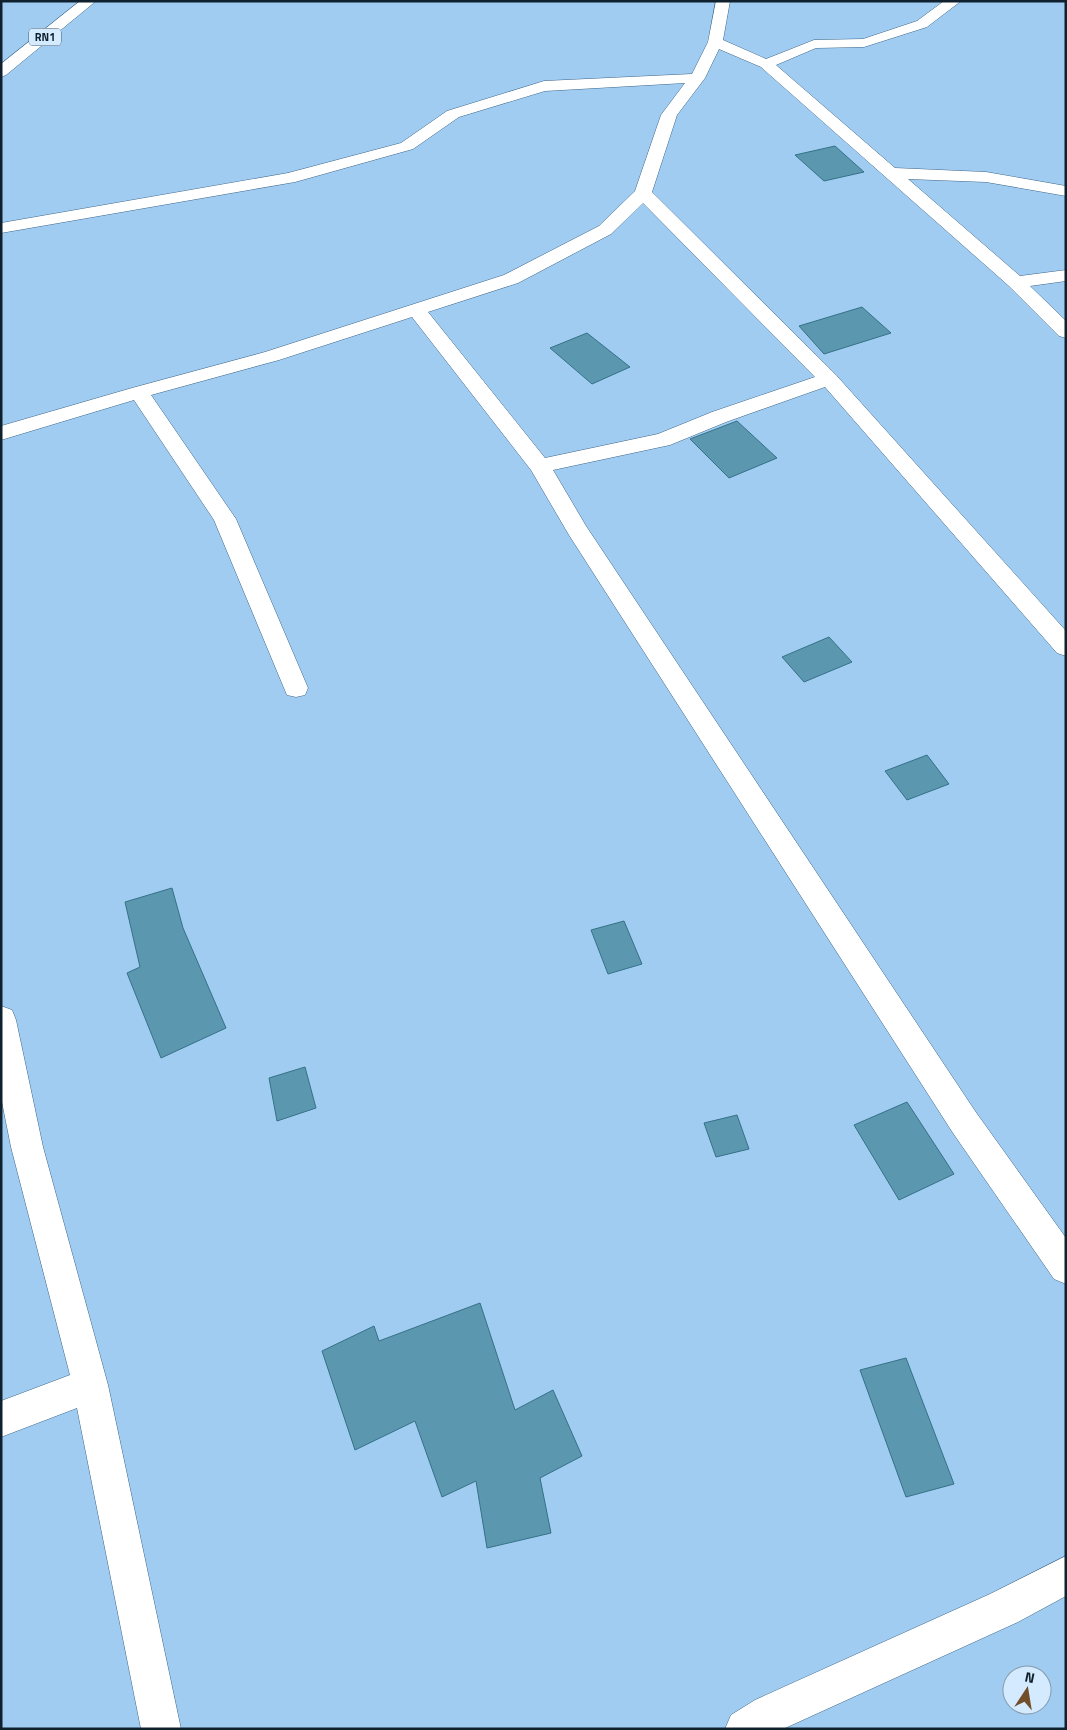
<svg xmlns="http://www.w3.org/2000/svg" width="1067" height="1730" font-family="'Titillium Web',sans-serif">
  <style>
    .building { fill: #5b97ae; stroke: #357187 }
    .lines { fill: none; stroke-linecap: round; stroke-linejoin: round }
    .minor-casing { stroke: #3e6688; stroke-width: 1 }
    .trunk-casing { stroke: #3e6688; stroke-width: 1 }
    .minor { fill: #fff; fill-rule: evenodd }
    .trunk { fill: #fff; fill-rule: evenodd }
    .labels { text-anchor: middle; stroke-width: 4; stroke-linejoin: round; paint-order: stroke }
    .shield { fill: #d4eafe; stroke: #4a5d6d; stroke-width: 1 }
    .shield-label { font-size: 11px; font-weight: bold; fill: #0f212f }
  </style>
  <rect width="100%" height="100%" fill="#a0ccf2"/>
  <path class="building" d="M835 146 864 172 824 181 795 155Z
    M862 307 891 333 824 354 799 326Z
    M587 333 630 367 592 384 550 348Z
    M737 421 777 458 729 478 690 439Z
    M829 637 852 662 804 682 782 657Z
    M927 755 949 784 907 800 885 771Z
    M172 888 183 928 226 1028 161 1058 127 973 140 967 125 902Z
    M624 921 642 964 608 974 591 930Z
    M305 1067 316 1108 277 1121 269 1078Z
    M907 1102 954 1174 899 1200 854 1125Z
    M737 1115 749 1149 716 1157 704 1123Z
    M480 1303 515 1410 553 1390 582 1456 540 1478 551 1533 487 1548 476 1481 442 1497 415 1421 355 1450 322 1351 374 1326 379 1341Z
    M906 1358 954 1484 906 1497 860 1370Z"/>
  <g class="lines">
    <defs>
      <path id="minor" d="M716 1H730L723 40 766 59 814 40 863 39 917 21 944 1H961L927 27 864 47 816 48 776 65 895 168 986 172 1066 186V196L986 182 908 179 1020 276 1066 270V281L1030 286 1066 321V338L1059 336 1009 286 761 67 719 49 705 78 677 115 652 192 836 375 1066 631V656L1057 653 825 387 726 422 670 445 553 470 586 526 975 1111 1066 1238V1284L1054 1279 953 1133 569 535 531 470 412 317 279 360 151 395 236 519 308 688 305 695 296 697 287 695 284 688 214 520 134 400 1 440V426L132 388 265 352 504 275 599 226 635 191 661 115 685 83 545 91 459 117 413 149 295 182 1 233V223L288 173 401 143 447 111 544 81 692 74 708 42ZM643 203 815 377 712 412 658 434 545 458 428 312 518 283 611 234Z
        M1 1006 12 1010 16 1020 43 1147 108 1385 181 1729H141L77 1408 1 1437V1401L70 1375 11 1147 1 1097Z
        M1066 1556V1596L1018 1622 783 1729H725L731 1715 755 1700 990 1594Z"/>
      <path id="trunk" d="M80 1H96L6 75 1 77V64Z"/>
    </defs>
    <use href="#minor" class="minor-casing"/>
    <use href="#trunk" class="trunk-casing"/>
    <use href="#minor" class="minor"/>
    <use href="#trunk" class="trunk"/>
  </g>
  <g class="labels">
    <rect class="shield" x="29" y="28.5" width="32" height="17" rx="4"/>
    <g class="shield-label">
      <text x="45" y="41">RN1</text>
    </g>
  </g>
  <rect width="1067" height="1730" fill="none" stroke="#0f212f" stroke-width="5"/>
  <g transform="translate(1027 1690) rotate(12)"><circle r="24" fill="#d4eafe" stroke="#859aab"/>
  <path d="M0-4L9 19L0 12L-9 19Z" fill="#734f29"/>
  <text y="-8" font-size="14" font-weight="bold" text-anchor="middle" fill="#0f212f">N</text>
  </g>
</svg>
